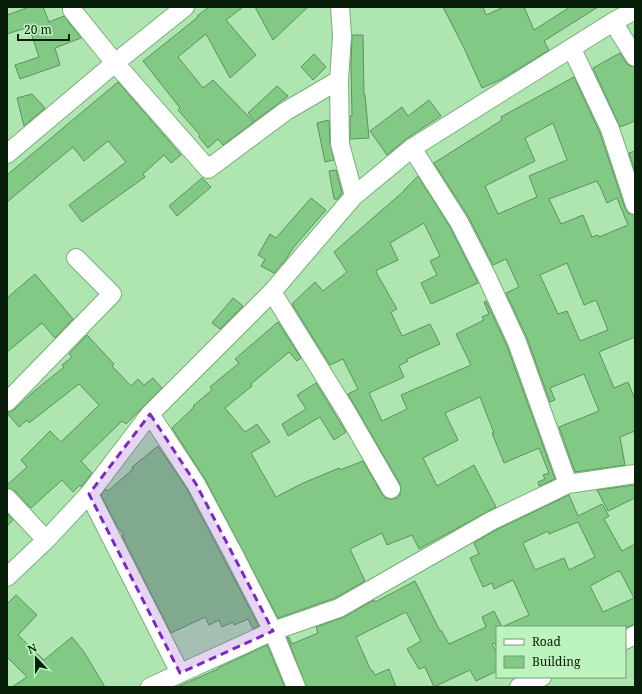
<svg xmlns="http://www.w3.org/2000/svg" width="642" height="694" font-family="'Noto Serif',serif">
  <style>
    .building { fill: #81c985; stroke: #5e9060; fill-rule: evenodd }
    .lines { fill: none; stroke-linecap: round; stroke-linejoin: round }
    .minor-casing { stroke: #7aae7c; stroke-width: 20 }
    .minor { stroke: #fff; stroke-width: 18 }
    .marked { fill: #7b2cbf; fill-opacity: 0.2; stroke: #7b2cbf; stroke-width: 3; stroke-dasharray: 8 5; stroke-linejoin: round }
  </style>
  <rect width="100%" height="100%" fill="#afe5b1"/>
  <path class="building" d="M29 7H43L49 22 64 16 81 38 55 48 60 65 20 79 15 65 39 57 29 27 7 34V15Z
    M209 7H243L226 20 256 55 230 78 206 34 178 57 203 88 213 80 254 122 223 145 218 139 208 148 199 137 200 135 178 110 180 108 143 61 198 17 197 16Z
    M255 7H308L273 40Z
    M443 7H483L486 15 504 7H524L534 30 570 7H598L544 41 549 50 500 80 482 88 464 48Z
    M352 35H363L364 95H365L369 138 350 139V116H352L351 65Z
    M620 53 626 63 630 66 635 67V121L620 127 593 68Z
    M314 54 326 67 313 80 301 67Z
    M574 77 600 133 625 208 628 213 635 215V337L599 352 614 388 628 382 635 399V431L620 437 625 465 575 472 559 427 599 411 584 374 550 388 555 400 550 402 527 338 506 293 519 287 506 259 493 265 468 216 434 163 502 120 501 117ZM553 123 567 160 529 176 537 197 498 214 485 186 535 161 525 138ZM597 181 598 184H599L607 203 617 198 628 225 599 237 598 235 592 237 583 215 561 224 549 199ZM567 263 584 305 596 300 608 330 580 341 567 311 558 314 540 275Z
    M118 82 181 155 171 163 164 155 143 174 145 177 82 222 69 205 126 162 108 141 84 161 73 147 7 202V175Z
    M277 86 288 96 255 121 248 113Z
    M32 94 45 108 24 126 17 98Z
    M429 100 441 116 406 139 387 155 370 131 402 107 408 116Z
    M329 120 330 144 334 160 325 162 317 123Z
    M635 151V171L629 153Z
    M336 170 342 193 338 199H334L329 171Z
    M418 176 450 227 478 283 431 304 421 283 437 275 430 261 440 256 424 223 390 243 398 260 377 270 376 272 397 309 391 312 402 336 430 324 440 344 407 359 408 361 399 366 404 377 369 393 382 421 407 409 401 395 471 365 456 334 484 320 482 317 489 314 484 302 486 301 507 346 555 479 539 486 538 482 545 479 543 475 549 473 539 448 504 463 492 433H494L480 397 445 413 458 440 423 458 437 486 474 465 496 507 419 549 412 535 387 545 382 533 350 549 365 581 335 598 278 618 205 479 172 428 194 407 193 406 212 390 210 387 239 363 235 359 278 322 301 358 297 361 289 352 251 384 252 386 225 408 245 432 257 424 270 442 251 453 276 497 301 484 339 468 340 470 363 461 382 494 385 498 391 499 397 498 400 495 401 489 400 484 348 394 358 389 343 359 330 365 292 304 315 282 323 291 347 272 334 252 404 191V190Z
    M202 178 211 187 177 216 169 206Z
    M311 198 326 210 293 248 286 259 274 273 261 266 265 259 258 255 270 234 276 238Z
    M35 274 73 319 55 338 42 323 7 352V298Z
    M233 298 243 306 220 329 212 323Z
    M87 335 114 364 112 366 131 386 138 379 144 385 153 378 162 388 126 424 122 421 81 461 92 473 81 487 80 485 73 492 62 480 31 508 15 491 7 488V485L27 467 21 460 50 431 61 442 99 405 79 384 29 423 27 420 19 427 7 413 15 409 33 392 64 367 62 365 72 357 69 354Z
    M316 383 346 432 334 440 320 417 288 436 282 424 306 409 297 395Z
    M158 446 187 489 259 626 253 629 248 619 234 625 233 622 222 627 219 620 209 625 205 617 171 633 122 536 124 535 118 528 101 495 106 489 108 491 133 469 132 467Z
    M635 485V498L608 511 597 490Z
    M569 495 578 516 602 504 609 516 604 519 622 551 635 544V624L628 627H502L529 615 513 580 494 589 492 583 483 587 470 558 479 554 474 543 496 530ZM578 522 595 557 569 570 564 558 535 570 523 543 548 531 549 534ZM618 571V572L620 571 634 598 603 612 590 586Z
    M7 513 13 520 7 526Z
    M415 581 440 631 441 630 449 644 486 627 482 617 494 611 502 627H497V648L495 643 492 644 497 654V671L476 681 470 670 434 687 425 667 419 669 407 649 421 641 406 612 356 637 371 671 372 670 375 675 389 669 396 687H306L287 637H289L292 644 318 633 316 627 344 617 374 600 375 602Z
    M16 595 37 615 18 635 44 660 72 637 84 652 105 687H12L27 677 7 657V604Z
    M267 645 285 687H177L218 669V668Z"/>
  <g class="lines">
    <defs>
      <path id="minor" d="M72 7V10L115 63 208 169 286 111 339 80
        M340 7 342 36 339 80 340 144 354 196
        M613 22 635 57
        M572 49 610 129 635 205
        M412 148 459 222 486 275 517 342 568 484
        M7 154 115 63 185 7
        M272 292 346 411 391 489
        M7 402 112 294 76 258
        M150 414 196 484 233 553 273 631 296 687
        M89 494 180 673
        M7 498 46 540
        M7 577 46 540 89 494 150 414 272 292 354 196 412 148 613 22 635 10
        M625 640 635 635
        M150 687 273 631 339 608 491 521 568 484 635 474
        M519 687 542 677"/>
    </defs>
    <use href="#minor" class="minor-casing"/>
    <use href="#minor" class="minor"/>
  </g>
  <path class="marked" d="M150 414 196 484 273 631 180 673 89 494Z"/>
  <rect width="642" height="694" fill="none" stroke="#081d0a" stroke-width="16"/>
  <rect x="496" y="626" width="130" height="52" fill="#bcf3be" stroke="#749d76"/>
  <rect x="504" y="639" width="20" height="6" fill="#ffffff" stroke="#749d76"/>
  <text x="532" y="646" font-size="12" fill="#081d0a">Road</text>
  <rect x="504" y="656" width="20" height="12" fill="#81c985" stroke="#749d76"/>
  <text x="532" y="666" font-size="12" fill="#081d0a">Building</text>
  <g transform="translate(36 658) rotate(338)" stroke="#bcf3be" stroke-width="3" paint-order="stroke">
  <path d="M0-3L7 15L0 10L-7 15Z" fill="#081d0a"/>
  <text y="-6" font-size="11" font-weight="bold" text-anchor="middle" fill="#081d0a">N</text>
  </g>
  <path d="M18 34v6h51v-6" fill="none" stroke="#081d0a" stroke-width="2"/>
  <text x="24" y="34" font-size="12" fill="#081d0a" stroke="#bcf3be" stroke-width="3" paint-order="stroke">20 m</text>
</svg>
